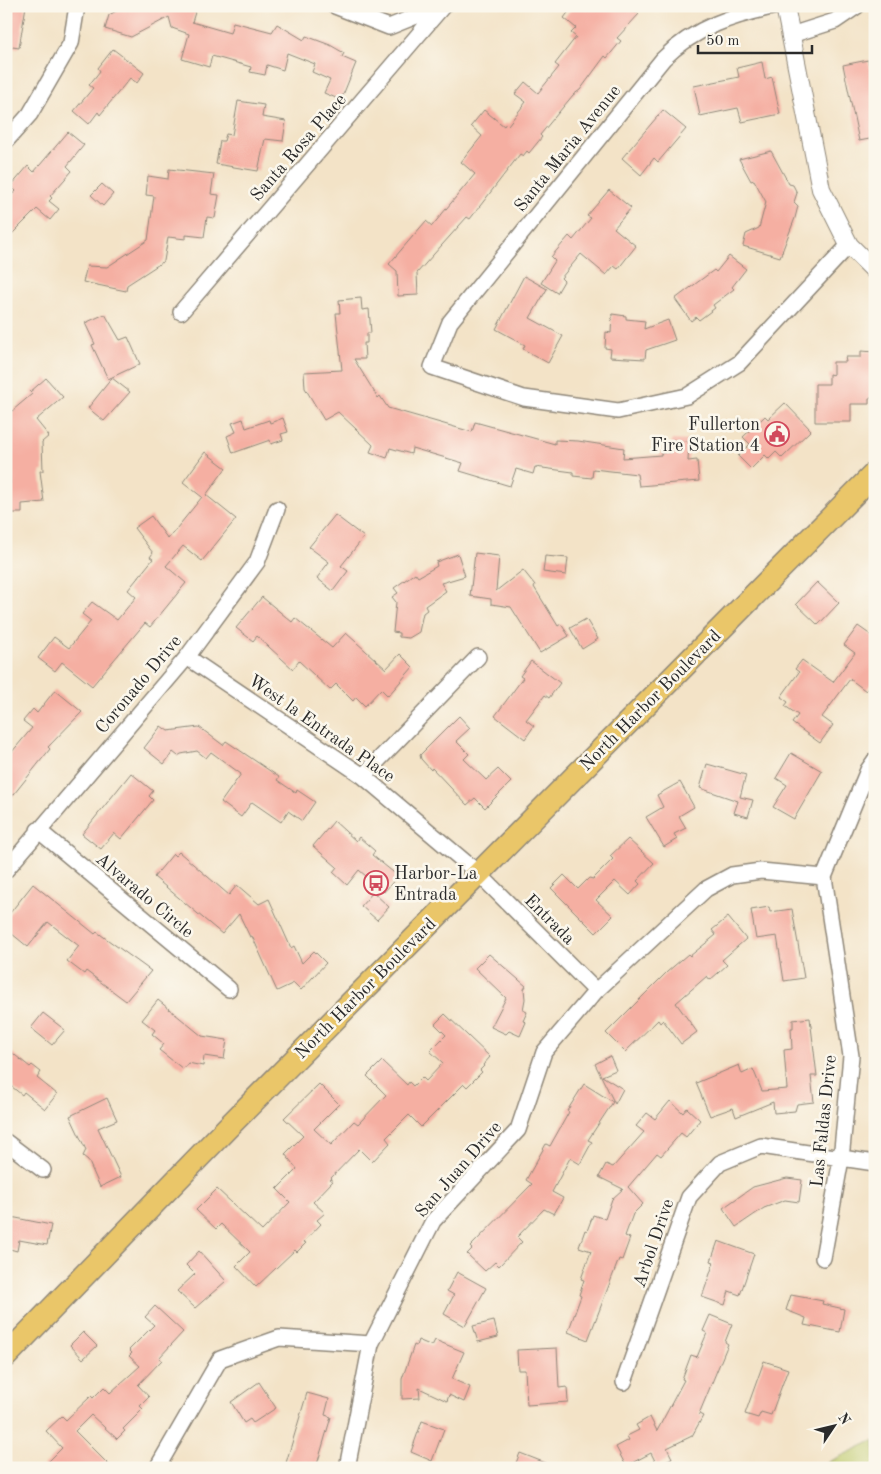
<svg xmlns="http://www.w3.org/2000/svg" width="881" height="1474" font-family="'Old Standard TT',serif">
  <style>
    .green { fill: #bdc96a; stroke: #747a4a }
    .building { fill: #f5afa2 }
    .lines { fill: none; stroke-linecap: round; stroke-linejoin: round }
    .minor-casing { stroke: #8f8779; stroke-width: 18 }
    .tertiary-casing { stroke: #8f8779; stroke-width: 20 }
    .primary-casing { stroke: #8f8779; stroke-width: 25 }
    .minor { stroke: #fff; stroke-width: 15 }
    .tertiary { stroke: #fff; stroke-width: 18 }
    .primary { stroke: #eac669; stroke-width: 22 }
    .labels { text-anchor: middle; stroke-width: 5; stroke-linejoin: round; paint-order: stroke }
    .street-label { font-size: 18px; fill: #2b2b2b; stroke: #fbf7ec }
    .poi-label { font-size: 18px; fill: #2b2b2b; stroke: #fbf7ec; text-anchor: end }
  </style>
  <rect width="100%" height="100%" fill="#fbf7ec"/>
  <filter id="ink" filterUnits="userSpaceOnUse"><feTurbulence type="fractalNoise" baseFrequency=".02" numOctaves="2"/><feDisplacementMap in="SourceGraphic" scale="10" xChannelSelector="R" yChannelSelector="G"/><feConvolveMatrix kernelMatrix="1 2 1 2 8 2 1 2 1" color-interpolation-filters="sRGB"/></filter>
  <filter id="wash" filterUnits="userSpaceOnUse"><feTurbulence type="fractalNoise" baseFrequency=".0096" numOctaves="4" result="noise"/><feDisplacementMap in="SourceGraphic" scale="20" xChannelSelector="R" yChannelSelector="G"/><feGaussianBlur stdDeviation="1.12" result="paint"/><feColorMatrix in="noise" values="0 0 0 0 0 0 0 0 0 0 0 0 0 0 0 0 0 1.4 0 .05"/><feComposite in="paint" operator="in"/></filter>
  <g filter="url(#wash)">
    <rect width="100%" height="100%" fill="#f3e3c7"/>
    <path class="green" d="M875 1440V1468H816Z"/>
    <g id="blocks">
      <path class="building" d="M6 6H26L19 48 6 46Z
        M125 6H197L192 22 230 33 233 22 272 32 277 24 304 40 306 36 330 45 344 53 342 57 356 63 341 100 324 93 330 80 312 72 315 64 287 53 283 70 267 65 265 75 250 72 251 67 212 56 209 67 182 59 189 34 172 28 169 17 131 37 105 29 109 15Z
        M573 6H630L639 14 617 38 621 41 607 58 605 56 580 90 573 95 540 135 542 137 529 153 527 151 523 156 520 154 470 219 467 217 417 273 418 295 398 296 397 271 389 264 426 221 432 226 475 174 461 162 482 136 471 126 484 110 504 126 506 123 508 125 526 102 515 94 525 82 538 93 559 67 555 64 576 37 571 33 576 28 564 18Z
        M113 49 144 73 137 83 130 78 100 115 98 112 89 124 74 111 93 88 89 85 100 71 98 68Z
        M868 60 875 86V138L859 141 843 65Z
        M762 62 765 79 772 77 780 114 742 122 738 108 700 116 694 86 739 77 737 68Z
        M238 101 264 105 262 117 286 121 283 141 265 139 258 171 216 164 220 141H224L226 134 232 135Z
        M663 110 686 129 658 162 654 158 641 175 622 158Z
        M68 132 84 145 67 166 72 171 50 196 52 198 49 201 59 209 50 220 37 209 6 240V201L16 191 11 186 28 166 34 172Z
        M771 151 789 184 793 185 797 193 794 202 798 206 795 218 780 257 743 246 746 234 759 228 766 202 754 180 751 181 739 159Z
        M169 169 214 174 211 194 219 195 215 218 207 217 204 237 186 235V239L168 237 164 261 127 285 126 291 83 282 87 266 107 267 148 240 154 196 146 195 148 176 168 179Z
        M102 184 113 194 103 206 91 195Z
        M609 190 631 208 614 228 636 246 618 269 614 266 606 275 581 254 561 278 564 281 557 293 541 283 555 261 551 257 569 236 573 240 591 218 587 216Z
        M729 256 746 269 732 287 734 289 713 305 715 308 699 320 696 317 691 321 675 299 714 270 716 272Z
        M524 276 547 289 530 318 563 336 548 363 523 349 525 345 496 329Z
        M361 298 362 310 369 309 371 333H367V343H364L365 359H354L378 398 380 396 388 408 472 432 475 422 555 444V440L578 441 624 448 623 458 661 455V453L672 452V440L689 441 688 461 697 460 699 481 639 486 637 474 593 469 592 478 573 476V472L535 467 533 474 516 469 510 486 460 471 463 463 412 448 411 454 390 448 387 458 370 452 373 445 338 412 324 420 305 388 304 372 342 370 336 313H340L339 300Z
        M105 314 120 340 128 337 140 364 108 379 92 345 95 344 85 323Z
        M612 314 626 316V319L645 321 644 329 668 320 675 340 646 350 645 359 610 357 611 349 605 348 606 332 611 333Z
        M861 351 875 352V393L873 398H869V404H851V422H815V384H829V374L833 375V362H846L845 357H861Z
        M46 378 63 397 36 420 49 436 42 442 43 471H40L44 502 22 504V513H6V484H10L6 416 32 394 30 392Z
        M112 378 130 392 104 421 88 408Z
        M785 403 811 430 782 458 776 452 769 459 765 455 751 469 738 456 750 444 743 437 765 416 768 419Z
        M283 418 288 432 281 434 283 440 271 444 270 440 233 453 227 436 236 432 232 423 243 419 246 428 269 420 270 423Z
        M205 452 226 468 206 495 236 519 202 561 183 546 166 566 186 583 150 627 145 623 92 686 62 662 55 671 38 658 54 637 69 648 91 621 82 614 92 602 117 620 136 597 128 590 153 559 150 557 153 553 134 528 151 516 168 539 202 497 183 482Z
        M335 515 364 537 341 566 348 571 333 591 317 578 329 562 309 547Z
        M475 553 499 556 496 591 523 570 535 585 534 587 558 626 561 624 569 636 540 653 511 607 491 604V599L470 596Z
        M458 554 465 576 441 583 446 591 425 606 427 610 423 613 419 632 409 638 399 637V633L393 632 396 602 392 597 398 593 394 588 415 573 418 577 437 566 436 562Z
        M545 556 568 558 566 575 543 572Z
        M817 582 839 603 818 625 796 604Z
        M262 597 292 622 295 618 332 648 346 633 386 669 400 654 413 667 388 696 381 689 365 706 356 697 353 701 336 684 330 690 299 661 293 669 257 636 253 641 236 628Z
        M586 619 598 639 582 649 570 628Z
        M858 626 875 638V679L866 691 850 679 822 717 833 725 820 743 792 723 798 715 785 706 788 702 781 697 799 672 795 669 802 660 833 682 855 653 844 645Z
        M531 661 560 683 549 698 545 695 526 720 534 726 525 739 495 716 523 678 520 676Z
        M55 690 82 712 48 747 50 749 6 804V759L32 728 23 721 33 709 37 713Z
        M459 716 470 728 456 741 469 754 464 759 486 780 498 769 511 782 485 808 475 798 467 805 432 768 431 770 421 759 420 755Z
        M161 726 168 731 199 727 223 745 226 741 279 777 277 780 296 793 297 790 315 802 302 821 288 811 281 822 252 802 241 817 221 802 241 774 211 752 206 758 197 751 181 754 178 756 173 752 164 764 144 748Z
        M791 753 822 771 794 819 773 807 787 785 776 778Z
        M707 764 746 775 740 797 753 800 748 817 734 813 738 801 700 788Z
        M131 773 153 791 149 796 153 800 121 839 114 833 101 849 82 834Z
        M680 782 694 807 679 816 686 828 674 834 677 839 664 847 646 817 663 807 657 795Z
        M334 821 356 841 359 837 375 851 372 855 398 876 384 892 359 870 347 885 333 872 337 867 313 846Z
        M628 839 654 863 637 881 640 884 630 895 615 881 596 900 613 916 596 933 551 888 564 875 578 889 589 878 593 879 613 859 610 856Z
        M179 852 229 895 237 885 259 904 269 899 291 948 294 946 302 963 314 951 326 963 301 990 294 983 277 991 252 936 250 937 239 914 222 934 154 877 173 854 175 856Z
        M33 884 95 934 97 932 151 971 126 1001 86 971 84 974 67 961 79 946 48 922 28 947 6 929V918Z
        M373 892 389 907 377 920 361 906Z
        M769 907 770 912 792 909 804 978 784 981 777 936 756 939 751 910Z
        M728 917 746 939 722 960 727 965 710 980 707 976 676 1003 697 1032 681 1044 663 1020 660 1023 658 1020 625 1052 606 1033 667 972 688 954 690 956 716 935 712 930Z
        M489 954 526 986 524 989 525 999 523 1010 527 1012 523 1021 526 1022 520 1036 509 1031 506 1034 491 1027 506 998 475 968Z
        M158 1000 202 1036 227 1040 224 1059 204 1056 203 1066 188 1063 183 1069 159 1050 164 1044 152 1034 155 1030 142 1020Z
        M43 1013 65 1030 52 1045 31 1028Z
        M445 1014 490 1057 483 1065 484 1066 480 1070 482 1072 467 1087 464 1084 421 1127 409 1115 386 1138 390 1143 372 1162 359 1149 330 1179 333 1181 313 1202 325 1213 317 1220 321 1224 304 1242 306 1243 297 1252 295 1250 256 1287 236 1266 250 1252 221 1224 216 1229 196 1210 217 1189 262 1231 290 1202 277 1189 297 1169 285 1154 303 1136 284 1118 319 1084 339 1104 314 1129 331 1145 354 1121 358 1124 386 1095 367 1076 382 1061 407 1085 409 1082 413 1086 422 1077 426 1081 443 1063 430 1051 446 1035 435 1024Z
        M810 1018 817 1076H811L814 1102 797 1104 795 1111 774 1113 773 1102 736 1117 733 1108 710 1116 696 1083 739 1065 742 1074 753 1069 762 1091 787 1089 784 1050 792 1049 791 1028H793V1020Z
        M6 1048 30 1067 32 1065 41 1072 37 1078 57 1094 45 1109 24 1092 22 1095 6 1082Z
        M610 1056 616 1070 602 1076 623 1089 615 1104 595 1064Z
        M584 1084 613 1102 588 1140 592 1142 580 1164 570 1158 552 1192 563 1198 554 1214 544 1209 517 1237 522 1242 499 1266 495 1262 485 1271 467 1254 472 1249 470 1247 532 1184 526 1180 546 1144 550 1146 569 1112 567 1111Z
        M107 1098 117 1120 98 1128 121 1177 100 1187 88 1160 83 1156 86 1150 70 1116Z
        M670 1101 683 1113 687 1108 700 1120 686 1137 681 1133 661 1156 657 1153 628 1187 643 1204 633 1214 625 1236 630 1238 622 1260 619 1259 588 1340 568 1332 581 1296 579 1295 584 1280 581 1279 591 1251 579 1247 585 1230 587 1231 593 1215 605 1219 612 1199 623 1189 599 1177 606 1164 613 1167 644 1132 636 1126 647 1113 655 1119Z
        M787 1178 802 1180 799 1202 785 1200 764 1208 736 1227 723 1208 753 1187Z
        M6 1216 51 1225 47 1245 19 1240 17 1251 6 1248Z
        M718 1241 754 1254 740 1295 729 1291 725 1305 702 1297 714 1262 711 1261Z
        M199 1251 226 1281 195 1308 177 1291 195 1274 186 1265Z
        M457 1272 486 1288 465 1326 444 1314 454 1295 447 1291Z
        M791 1295 823 1301 822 1304 844 1309 840 1332 804 1325 806 1318 786 1310Z
        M155 1306 183 1332 159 1358 162 1360 138 1385 149 1397 140 1406 143 1409 123 1429 125 1431 117 1439 91 1415 75 1431 112 1468H42L62 1448 46 1431 62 1416 66 1420 91 1396 93 1398 104 1387 110 1393 140 1366 129 1356 132 1353 129 1350 154 1325 145 1317Z
        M710 1315 732 1324 725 1342 728 1344 699 1414 703 1416 692 1436 667 1448 672 1458 657 1465 651 1453 626 1466 616 1447 629 1440 627 1436 639 1430 636 1425 650 1417 657 1431 684 1380 682 1379 691 1355 697 1357 707 1333 703 1331Z
        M494 1321 498 1337 478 1342 473 1326Z
        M83 1332 97 1346 83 1359 70 1345Z
        M418 1340 432 1346 435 1340 464 1352 452 1379 470 1387 464 1402 449 1395 447 1401 419 1388 420 1398 402 1399V1379L414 1345 416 1346Z
        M557 1348 559 1388 567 1387 568 1402 527 1405 525 1370H518L517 1350Z
        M764 1361 788 1369 771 1415 761 1412 758 1418 745 1414Z
        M259 1382 276 1408 253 1423 250 1419 244 1423 231 1402Z
        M307 1393 329 1399 325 1415 331 1417 316 1468H301L286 1463Z
        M422 1421 444 1429 432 1461 411 1452Z
        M520 1453 556 1467V1468H514Z"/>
    </g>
  </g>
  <g filter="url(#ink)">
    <use href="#blocks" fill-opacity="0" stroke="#8f8779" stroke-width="1"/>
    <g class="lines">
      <defs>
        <path id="minor" d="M335 6 389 27 441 6
          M777 6C734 15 695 27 663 59L450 322 432 367 524 398 618 411 687 396 739 363 849 245
          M791 35 835 21 857 6
          M6 141 30 114 71 43 77 6
          M181 312 443 6
          M187 657 363 776 478 873 596 991
          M363 776 478 657
          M38 830 229 989
          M6 870 187 657 257 562 277 509
          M6 1142 43 1170
          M823 1258 841 1159 851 1056 824 877 868 770 875 760
          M624 1382 689 1197 720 1163 761 1146 875 1163
          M157 1468 220 1359 279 1338 371 1344 433 1221 518 1130 544 1052 596 991 706 889 732 875 761 871 824 877
          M347 1468 371 1344"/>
        <path id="tertiary" d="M785 6 821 189 849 245 875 271"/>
        <path id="primary" d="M6 1356 228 1127 875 473"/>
      </defs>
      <use href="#minor" class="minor-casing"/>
      <use href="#tertiary" class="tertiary-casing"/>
      <use href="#primary" class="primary-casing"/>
      <use href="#minor" class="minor"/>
      <use href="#tertiary" class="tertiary"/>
      <use href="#primary" class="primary"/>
    </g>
  </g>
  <defs>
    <symbol id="civic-ring" viewBox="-11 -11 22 22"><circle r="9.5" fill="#fbf7ec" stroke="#d1495b" stroke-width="1.5"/><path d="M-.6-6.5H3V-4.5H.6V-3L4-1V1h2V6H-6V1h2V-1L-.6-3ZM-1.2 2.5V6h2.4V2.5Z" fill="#d1495b"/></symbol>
    <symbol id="bus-ring" viewBox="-11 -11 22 22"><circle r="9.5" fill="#fbf7ec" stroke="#d1495b" stroke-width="1.5"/><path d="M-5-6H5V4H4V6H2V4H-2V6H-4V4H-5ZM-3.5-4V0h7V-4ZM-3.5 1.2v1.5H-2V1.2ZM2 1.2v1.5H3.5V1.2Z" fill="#d1495b"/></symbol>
  </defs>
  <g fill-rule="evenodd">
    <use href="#civic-ring" x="763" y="420" width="28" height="28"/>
    <use href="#bus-ring" x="362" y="869" width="28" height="28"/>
  </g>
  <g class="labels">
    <g class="street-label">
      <text transform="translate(298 147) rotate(-49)" y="6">Santa Rosa Place</text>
      <text transform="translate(567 148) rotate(-51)" y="6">Santa Maria Avenue</text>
      <text transform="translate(138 684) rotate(-50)" y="6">Coronado Drive</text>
      <text transform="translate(650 700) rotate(-45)" y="6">North Harbor Boulevard</text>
      <text transform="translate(322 728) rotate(35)" y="6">West la Entrada Place</text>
      <text transform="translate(145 895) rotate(40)" y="6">Alvarado Circle</text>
      <text transform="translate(550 919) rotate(45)" y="6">Entrada</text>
      <text transform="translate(365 988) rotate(-45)" y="6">North Harbor Boulevard</text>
      <text transform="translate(823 1121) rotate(-84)" y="6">Las Faldas Drive</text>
      <text transform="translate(458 1169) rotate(-49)" y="6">San Juan Drive</text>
      <text transform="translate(653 1243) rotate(-71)" y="6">Arbol Drive</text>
    </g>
    <g class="poi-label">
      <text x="760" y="430">Fullerton<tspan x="760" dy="21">Fire Station 4</tspan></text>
      <text x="394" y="879" text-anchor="start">Harbor-La<tspan x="394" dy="21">Entrada</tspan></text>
    </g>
  </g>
  <rect width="881" height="1474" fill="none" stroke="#fbf7ec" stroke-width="25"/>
  <g transform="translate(834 1426) rotate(55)" stroke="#fbf7ec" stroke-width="4" paint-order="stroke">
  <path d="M0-4L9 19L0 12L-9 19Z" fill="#2b2b2b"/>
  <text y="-8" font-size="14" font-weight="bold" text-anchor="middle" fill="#2b2b2b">N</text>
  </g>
  <path d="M698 45v8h114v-8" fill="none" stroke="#2b2b2b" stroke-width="2.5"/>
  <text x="706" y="45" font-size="15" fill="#2b2b2b" stroke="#fbf7ec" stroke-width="4" paint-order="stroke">50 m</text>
</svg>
